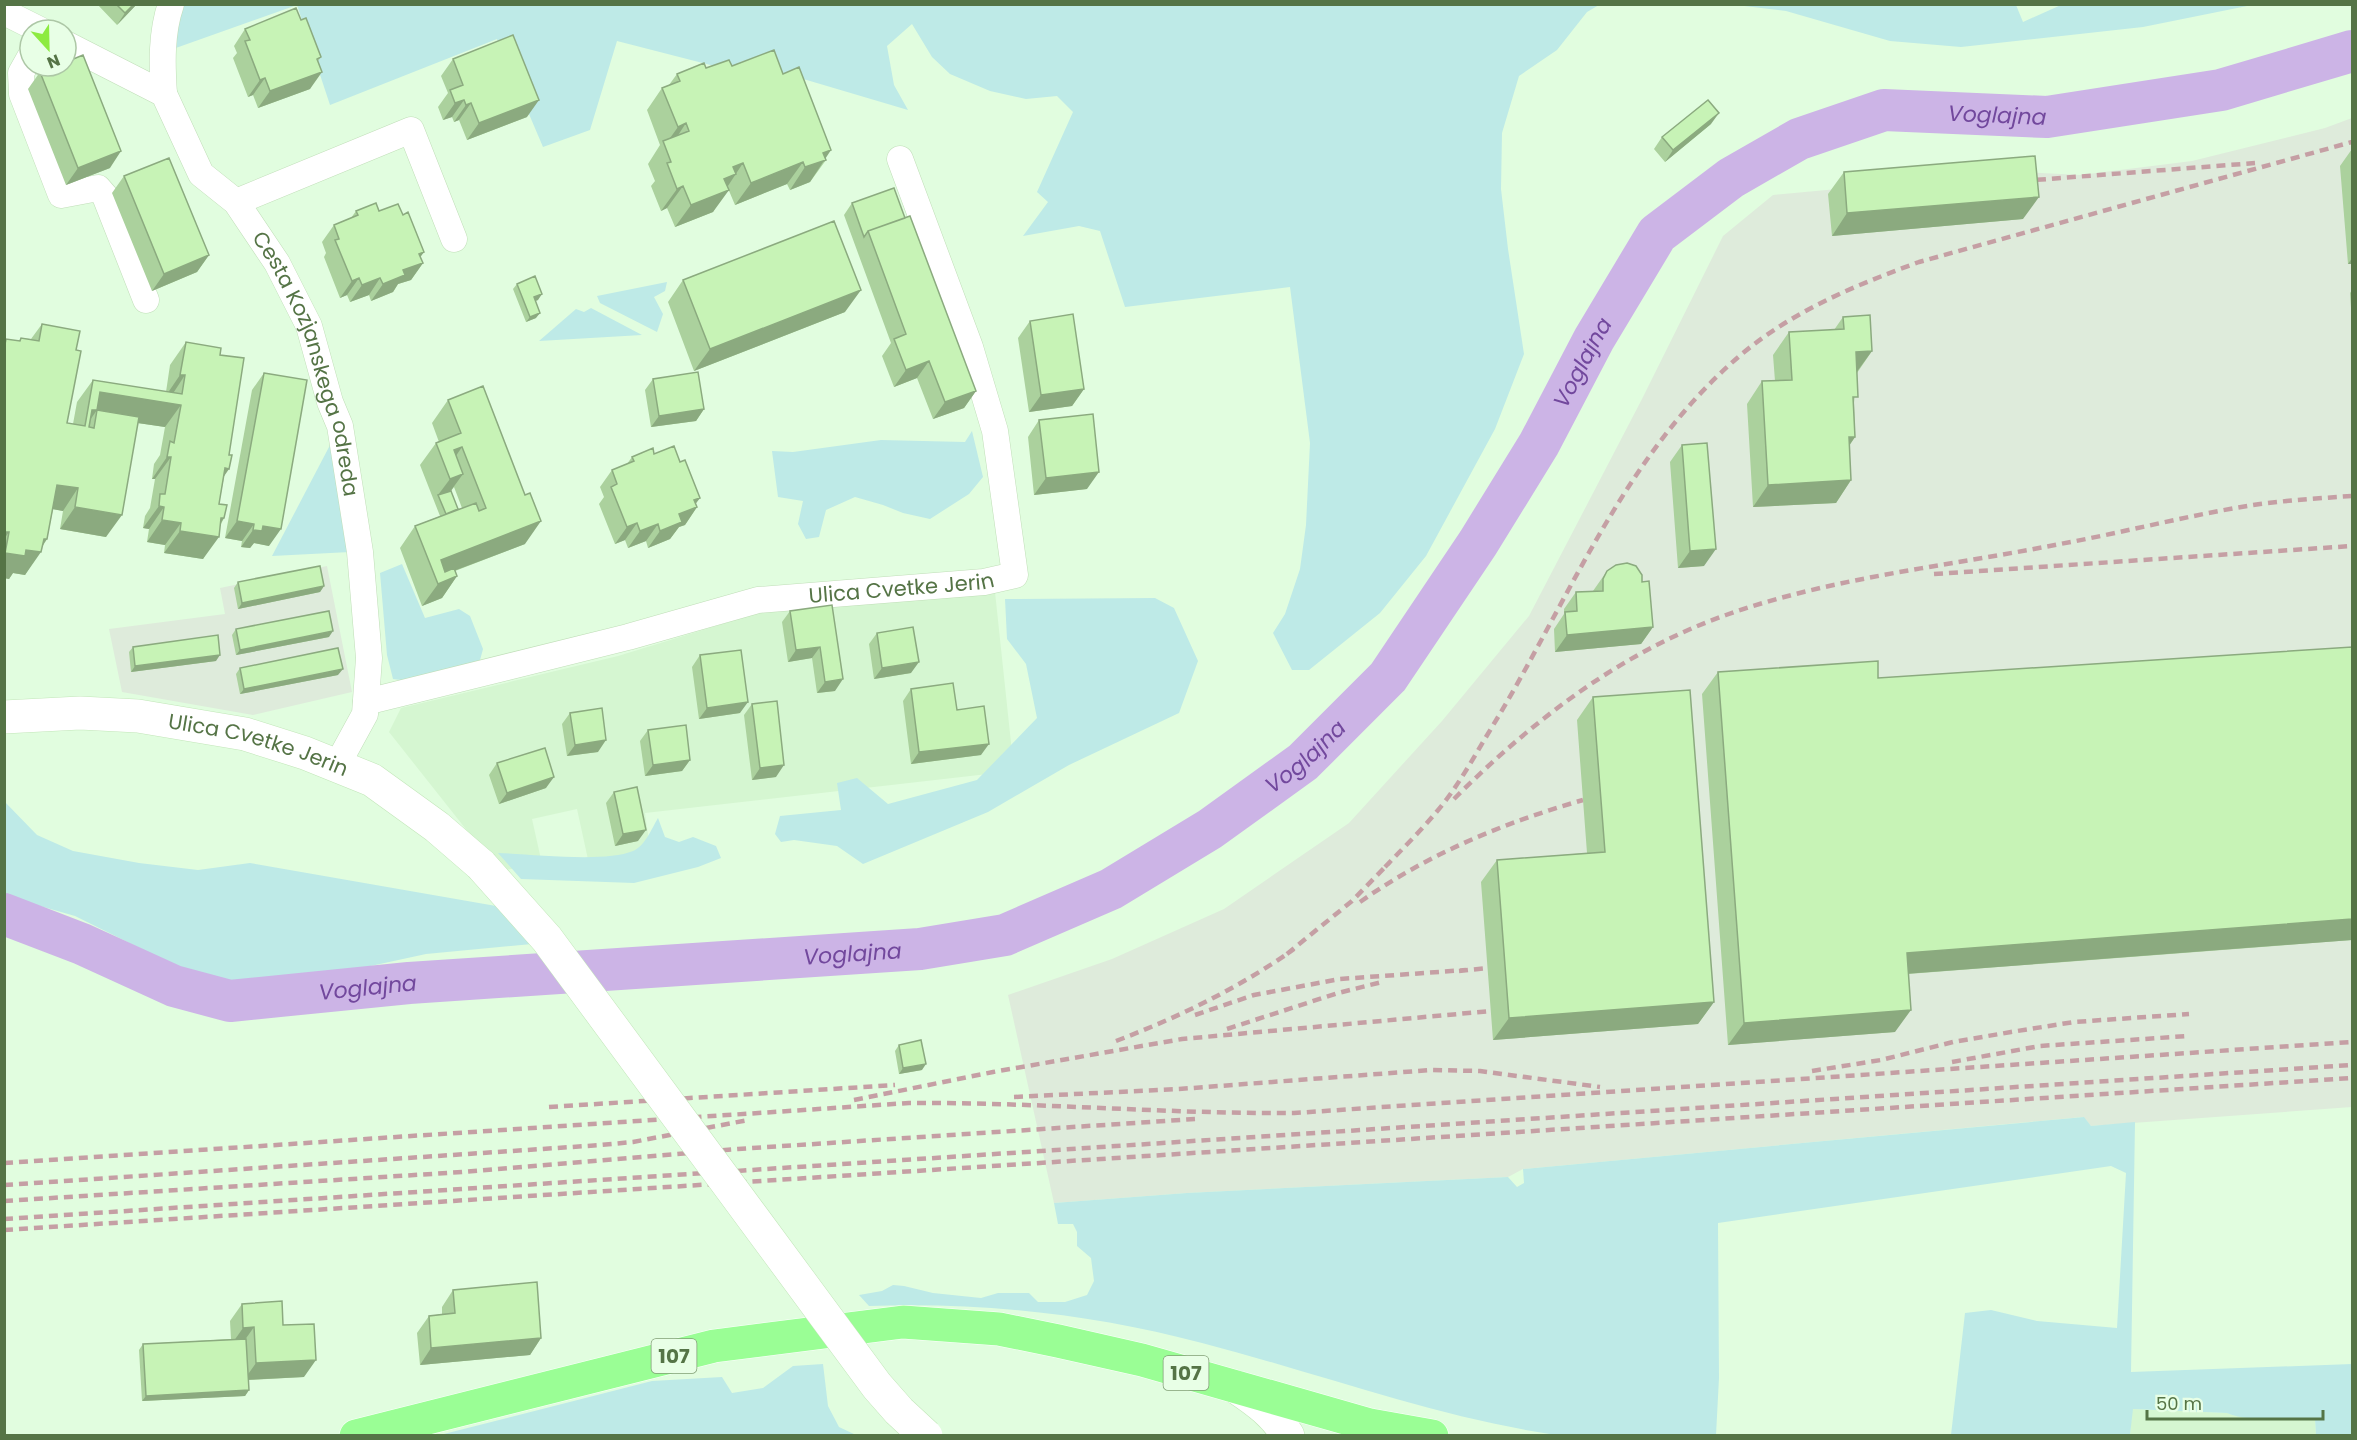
<svg xmlns="http://www.w3.org/2000/svg" width="2357" height="1440" font-family="Poppins,sans-serif">
<style>
.residential{fill:#d5f6d1}
.industrial{fill:#deebdb}
.green{fill:#beeae7}
.lines{fill:none;stroke-linecap:round;stroke-linejoin:round}
.river{stroke:#ccb4e6;stroke-width:42}
.street-casing{stroke:#c0deb8;stroke-width:27}
.secondary-casing{stroke:#c2e6b9;stroke-width:34}
.primary-casing{stroke:#fff;stroke-width:34}
.street{stroke:#fff;stroke-width:26}
.secondary{stroke:#fff;stroke-width:33}
.primary{stroke:#9afe95;stroke-width:33}
.rail{stroke:#c59fa4;stroke-width:4.5;stroke-dasharray:9 6;stroke-linecap:butt}
.secondary-bridge-casing{stroke:#c2e6b9;stroke-width:34;stroke-linecap:butt}
.secondary-bridge{stroke:#fff;stroke-width:33}
.wall{fill:#abd19d;fill-rule:evenodd}
.shaded-wall{fill:#8baa7f}
.building{fill:#c7f3b6;stroke:#8baa7f;stroke-width:1.5}
.labels{text-anchor:middle;stroke-width:4.5;stroke-linejoin:round;paint-order:stroke}
.shield{fill:#e8ffe6;stroke:#819e76;stroke-width:1.5}
.shield-label{font-size:20px;font-weight:bold;fill:#557446}
.street-label{font-size:21px;fill:#557446;stroke:#e8ffe6}
.water-label{font-size:22px;font-style:italic;fill:#72489d;stroke:#e8ffe6}
</style>
<rect width="100%" height="100%" fill="#e1fddf"/>
<!-- residential -->
<path class="residential" d="M995 592 1014 771 645 813 651 855 589 864 577 809 532 819 542 864 499 871 389 732 401 708 618 656 775 608Z
M2132 1409 2228 1413 2232 1415 2261 1418 2315 1419 2316 1435 2130 1436Z"/>
<!-- industrial -->
<path class="industrial" d="M2352 118V1107L2091 1126 2083 1117 1523 1169 1508 1177 1187 1193 1054 1203 1008 995 1112 959 1224 909 1349 823 1442 721 1529 616 1642 399 1723 236 1773 195 2020 172 2080 175 2192 161 2325 128Z
M327 566 352 692 253 715 122 692 109 629 225 614 220 588Z"/>
<!-- green -->
<path class="green" d="M183 4 1599 5 1587 12 1557 50 1519 76 1502 133 1501 189 1508 249 1524 354 1495 429 1426 556 1380 613 1309 670H1292L1273 633 1285 614 1300 569 1306 525 1310 443 1290 287 1125 307 1100 231 1079 226 1023 236 1048 202 1037 192 1073 112 1057 96 1026 99 990 91 950 74 932 57 912 24 887 46 894 85 908 110 743 61 726 69 617 41 590 130 543 147 497 39 330 105 297 5 173 49Z
M1736 5H2016L2023 22 2061 5H2252L2143 27 1961 47 1890 41 1786 11Z
M667 282 665 291 654 297 663 314 657 332 600 303 597 296Z
M591 308 642 335 539 341 576 309 584 312Z
M340 426 350 552 272 556Z
M972 431 983 477 969 494 930 519 903 513 883 505 855 497 826 510 819 537 806 539 798 524 803 501 778 497 772 451 793 452 881 440 965 442Z
M402 564 425 618 459 609 470 616 483 649 480 660 460 671 417 682 393 679 387 655 380 573Z
M1155 598 1174 608 1198 661 1179 713 1069 765 988 812 863 864 837 846 794 840 781 842 775 834 780 816 841 810 837 783 857 778 888 804 977 780 1037 718 1026 664 1007 639 1005 599Z
M4 801 37 835 73 851 139 863 198 870 250 863 496 906 532 944 426 954 366 967 329 979 272 985 220 982 186 971 75 916 5 896Z
M658 818 665 837 679 842 693 837 716 846 721 858 698 867 634 883 521 879 498 853C531 854 605 863 633 851 645 846 652 828 658 818Z
M2084 1117 2091 1126 2135 1122 2131 1372 2352 1364V1435H2316L2315 1419C2293 1419 2245 1422 2227 1413L2133 1409 2130 1435H1951L1965 1313 1991 1310 2037 1321 2117 1328 2126 1173 2111 1166 1718 1223 1719 1378 1716 1435 1563 1436C1440 1419 1322 1374 1202 1343 1093 1314 982 1302 869 1306L859 1295 882 1291 893 1285 904 1286 933 1293 981 1298 998 1293H1029L1038 1302H1065L1087 1295 1094 1281 1091 1258 1077 1246V1232L1073 1224H1058L1054 1203 1187 1193 1508 1177 1517 1187 1524 1183 1523 1169Z
M823 1364 828 1406 839 1427 856 1435H440L652 1381 722 1377 732 1393 763 1388 793 1366Z"/>
<g class="lines">
<!-- river -->
<path class="river" id="s1" d="M4 914 82 944 174 986 230 1001 409 983 920 949 1005 935 1111 889 1210 829 1303 762 1388 677 1478 543 1539 444 1594 339 1657 234 1731 178 1799 139 1884 110 2047 117 2221 90 2352 51"/>
<!-- street casing -->
<g class="street-casing">
<g id="street">
<path d="M4 12 40 30"/>
<path id="s2" d="M66 44 164 94 201 174 236 202 277 263 309 326 330 402 340 426 360 552 369 658 365 714 336 767"/>
<path d="M30 57 21 73 22 94 61 195 98 188 105 196 146 300"/>
<path d="M164 94C162 65 161 33 171 4"/>
<path d="M236 202 411 130 454 239"/>
<path id="s3" d="M366 702 628 637 758 600 984 582 1015 575 995 431 970 347 900 159"/>
</g>
</g>
<!-- secondary casing -->
<g class="secondary-casing">
<g id="secondary">
<path id="s4" d="M4 717 80 713 138 716 245 734 305 753 372 780 437 827 481 865"/>
<path d="M1236 1387C1257 1401 1275 1414 1288 1436"/>
</g>
</g>
<!-- primary casing -->
<g class="primary-casing">
<path id="primary" d="M356 1436 714 1346 903 1322 999 1329 1058 1341 1142 1360 1370 1425 1432 1436"/>
</g>
<!-- street -->
<use href="#street" class="street"/>
<!-- secondary -->
<use href="#secondary" class="secondary"/>
<!-- primary -->
<use href="#primary" class="primary"/>
<!-- rail -->
<path class="rail" d="M2022 181 2255 163
M1934 574 2352 546
M1454 799C1532 721 1621 652 1726 615 1833 577 1949 566 2060 544 2126 532 2193 514 2260 504 2291 500 2322 498 2352 496
M1385 867C1407 844 1430 822 1449 796 1465 774 1478 750 1492 727 1570 599 1625 452 1743 353 1795 310 1856 285 1919 262L2352 142
M1360 902C1428 854 1503 823 1583 800
M1287 954 1352 901 1390 862
M1459 971 1488 968
M1195 1015 1254 995 1340 979 1466 970
M1227 1029 1338 993 1382 982
M1116 1041C1179 1017 1239 988 1294 949
M1952 1062 2040 1046 2188 1036
M1812 1071 1881 1060 1953 1042 2011 1032 2074 1022 2189 1014
M1014 1097 1179 1089 1431 1070 1480 1071 1600 1087
M854 1100 993 1072 1182 1039 1491 1011
M549 1107 895 1085
M4 1163 909 1103C1037 1102 1165 1114 1294 1113L2352 1042
M4 1185 601 1145 633 1142 748 1120
M4 1201 462 1172 738 1149 1195 1119
M4 1219 2352 1065
M4 1230 2352 1078"/>
<!-- secondary-bridge casing -->
<g class="secondary-bridge-casing">
<path id="secondary-bridge" d="M481 865 547 939 877 1386 899 1411 926 1436"/>
</g>
<!-- secondary-bridge -->
<use href="#secondary-bridge" class="secondary-bridge"/>
</g>
<!-- wall -->
<path class="wall" d="M97 4H137L117 25Z
M301 20 321 57 318 61 310 89 258 108 253 95 248 97 233 58 237 53 234 46 245 29Z
M453 59 527 117 467 140 459 120 454 122 452 117 443 120 438 107 448 93 441 76Z
M732 66 783 74 826 160 810 182 790 190 787 184 735 205 727 186 713 212 675 227 667 208 661 211 651 186 655 181 648 164 660 145 647 110 662 88 669 85 677 74 706 68Z
M40 72 110 168 66 185 28 89Z
M1711 124 1665 162 1654 149 1662 137Z
M2352 149V264H2348L2340 166Z
M1844 172 2023 219 1832 236 1828 194Z
M124 176 209 255 197 272 152 291 112 193Z
M852 203 905 218 976 391 964 408 933 419 917 378 894 387 882 356 891 343 844 215Z
M356 211H379L420 257 423 263 411 280 398 284 393 292 371 301 369 295 350 302 347 295 340 298 324 257 326 253 322 242 334 225 351 218Z
M683 280 845 312 694 371 668 302Z
M517 284 538 300 535 301 536 318 526 322 513 289Z
M2352 290V323L2350 293Z
M1843 317 1872 351 1857 373 1854 403 1855 437 1849 446 1851 480 1836 503 1753 507 1747 404 1762 381H1775L1773 355 1789 332 1834 330Z
M1030 321 1084 389 1072 406 1029 412 1018 338Z
M42 324 76 350 67 423 73 424 77 402 93 380 166 392 170 365 186 342 220 355 224 477 219 504 224 518 221 524 203 559 164 553 165 545 147 542 149 529 143 528 145 516 150 508 155 479H152L154 464 160 455 165 427 138 423 106 537 60 529 63 511 53 509 47 539 25 575 13 573 9 579 4 578V341L6 339 19 341 21 338 31 339Z
M264 373 269 546 254 543 250 548 241 547 242 541 225 538 252 390Z
M653 379 704 409 696 421 651 427 645 390Z
M448 400 525 544 455 571 457 576 442 598 422 606 400 548 415 526 440 516 420 465 436 443 439 442 432 423ZM454 487 462 508 458 509 451 491Z
M1039 420 1087 489 1034 495 1028 437Z
M1682 445 1704 566 1678 568 1670 462Z
M654 454 696 504 697 507 685 525 679 527 670 539 648 548 646 541 628 548 625 540 615 544 599 504 604 497 600 487 612 470 627 464 632 457Z
M1607 571 1642 582 1653 627 1641 644 1555 652 1554 629 1564 614V609L1576 592 1593 591Z
M238 582 324 586 320 592 238 609 234 588Z
M832 605 835 691 817 693 812 658 788 662 782 622 790 611Z
M236 629 329 637 236 655 232 635Z
M877 633 911 673 874 679 869 644Z
M133 647 216 661 131 672 129 652Z
M2352 647V940L1908 974 1895 1032 1728 1045 1702 694 1718 672 1878 678Z
M700 655 740 713 699 719 692 667Z
M240 668 338 675 240 694 236 674Z
M911 689 957 710 981 755 911 764 903 701Z
M1593 697 1714 1002 1698 1024 1493 1040 1481 882 1497 860 1587 853 1577 720Z
M752 704 776 777 752 780 744 715Z
M570 713 598 752 567 756 562 724Z
M648 730 690 760 682 771 645 776 640 741Z
M497 763 546 788 499 804 489 775Z
M614 792 638 841 615 846 606 803Z
M899 1045 922 1070 899 1074 895 1051Z
M453 1290 541 1338 530 1355 420 1365 417 1333 429 1316 442 1314V1307Z
M242 1304 283 1325 304 1377 248 1380 249 1390 245 1396 142 1401 139 1350 143 1344 231 1339 230 1321Z"/>
<!-- shaded-wall -->
<path class="shaded-wall" d="M134 4H137L117 25 125 13Z
M322 72 310 89 258 108 270 91Z
M265 78 253 95 248 97 260 80Z
M464 100 452 117 443 120 455 103Z
M539 100 527 117 467 140 479 123Z
M471 103 459 120 454 122 466 105Z
M1719 113 1711 124 1665 162 1673 150Z
M686 123 671 146 665 145 678 127Z
M831 150 810 182 790 190 805 167 823 153Z
M121 151 110 168 66 185 78 168Z
M803 162 787 184 735 205 751 183Z
M743 163 724 192 729 190 713 212 675 227 691 205 733 167Z
M683 186 667 208 661 211 677 189Z
M2039 197 2023 219 1832 236 1847 213Z
M424 252 414 266 423 263 411 280 398 284 393 292 371 301 383 284 403 270 419 254Z
M209 255 197 272 152 291 164 274Z
M2352 258V264H2348Z
M359 278 347 295 340 298 352 281Z
M380 278 369 295 350 302 362 285Z
M861 290 845 312 694 371 710 349Z
M542 294 538 300 530 303 534 297Z
M540 313 536 318 526 322 530 317Z
M1872 351 1856 373V352Z
M929 361 917 378 894 387 906 370Z
M180 375H185L170 398 165 397Z
M1084 389 1072 406 1029 412 1041 395Z
M976 391 964 408 933 419 945 402Z
M100 392 181 405 165 427 96 417 97 410 81 433 85 426Z
M704 409 696 421 651 427 659 416Z
M1849 437H1855L1840 459Z
M462 447 447 469 454 450Z
M167 457H171L155 479H152Z
M225 468 229 469 214 491Z
M1099 472 1087 489 1034 495 1046 478Z
M463 474 447 496 438 495 450 479Z
M1851 480 1836 503 1753 507 1768 485Z
M57 485 78 488 63 511 41 507Z
M700 498 691 510 697 507 685 525 679 527 670 539 648 548 660 531 694 500Z
M159 506 164 507 149 529 143 528Z
M75 507 122 515 106 537 60 529Z
M221 518H224L212 536 219 537 203 559 164 553 180 531Z
M162 520 181 523 165 545 147 542Z
M237 521 254 524 242 541 225 538Z
M541 521 525 544 435 578 441 560Z
M637 523 625 540 615 544 627 527Z
M658 524 646 541 628 548 640 531Z
M263 526 281 529 269 546 254 543 250 548 241 547 253 530Z
M4 532H9L4 539Z
M44 539H47L38 552H41L25 575 13 573 9 579 4 578V554L5 553 26 550Z
M1716 549 1704 566 1678 568 1690 551Z
M457 576 442 598 422 606 438 584Z
M324 586 320 592 238 609 242 603Z
M1653 627 1641 644 1555 652 1567 635Z
M333 631 329 637 236 655 240 650Z
M820 647 812 658 788 662 796 650Z
M220 655 216 661 131 672 135 666Z
M919 662 911 673 874 679 882 668Z
M343 669 338 675 240 694 244 689Z
M843 679 835 691 817 693 825 682Z
M748 702 740 713 699 719 707 708Z
M606 740 598 752 567 756 575 745Z
M989 744 981 755 911 764 919 752Z
M690 760 682 771 645 776 653 765Z
M784 765 776 777 752 780 760 768Z
M554 777 546 788 499 804 507 793Z
M646 830 638 841 615 846 623 834Z
M2352 919V940L1891 975 1907 953Z
M1714 1002 1698 1024 1493 1040 1509 1018Z
M1911 1010 1895 1032 1728 1045 1744 1023Z
M926 1064 922 1070 899 1074 903 1068Z
M254 1327 242 1344 231 1345 243 1328Z
M541 1338 530 1355 420 1365 431 1348Z
M316 1360 304 1377 244 1380 256 1363Z
M249 1390 245 1396 142 1401 146 1396Z"/>
<!-- building -->
<path class="building" d="M116 4H134L125 13Z
M296 8 301 20 306 18 321 57 317 59 322 72 270 91 265 78 260 80 245 41 250 40 245 29Z
M513 35 539 100 479 123 471 103 466 105 464 100 455 103 450 90 463 85 453 59Z
M774 50 783 74 799 67 831 150 823 153 826 160 805 167 803 162 751 183 743 163 733 167 736 174 724 179 729 190 691 205 683 186 677 189 667 163 671 162 663 141 689 131 686 123 678 127 662 88 680 81 677 74 704 63 706 68 729 60 732 66Z
M83 55 121 151 78 168 40 72 55 66H66V62Z
M1708 100 1719 113 1673 150 1662 137Z
M2035 156 2039 197 1847 213 1844 172Z
M169 158 209 255 164 274 124 176Z
M894 188 905 218 868 231 864 237 852 203Z
M376 203 379 211 398 204 403 215 408 212 424 252 419 254 423 263 403 270 405 275 383 284 380 278 362 285 359 278 352 281 335 240 339 239 334 225 358 215 356 211Z
M910 216 976 391 945 402 929 361 906 370 894 339 906 334 868 231Z
M834 221 861 290 710 349 683 280Z
M535 276 542 294 534 297 540 313 530 317 517 284Z
M1073 314 1084 389 1041 395 1030 321Z
M1870 315 1872 351 1856 352 1858 397H1853L1855 437H1849L1851 480 1768 485 1762 381 1792 380 1789 332 1844 329 1843 317Z
M42 324 80 331 76 350 81 351 67 423 85 426 93 380 182 394 185 375H180L186 342 221 348 220 355 244 358 229 455H232L229 469 225 468 219 504 227 505 224 518H221L219 537 180 531 181 523 162 520 164 507 159 506 160 494H165L171 457H167L170 441 174 443 181 405 100 392 97 410H92L89 427 94 428 97 410 139 417 122 515 75 507 78 488 57 485 47 539H44L41 552 26 550 25 556 5 553 9 532H4V349L6 339 20 341 21 338 39 341Z
M698 372 704 409 659 416 653 379Z
M264 373 307 380 281 529 263 526 262 531 253 530 254 524 237 521Z
M483 386 525 495 530 493 541 521 441 560 445 572 454 568 457 576 438 584 415 526 476 503 479 511 486 508 462 447 454 450 463 474 450 479 436 443 461 433 448 400Z
M1093 414 1099 472 1046 478 1039 420Z
M1707 443 1716 549 1690 551 1682 445Z
M674 446 680 462 685 460 700 498 694 500 697 507 679 514 682 522 660 531 658 524 640 531 637 523 627 527 611 487 617 484 612 470 634 461 632 457 653 448 654 454Z
M451 491 458 509 446 514 438 495Z
M1627 563 1636 566 1642 575V582L1649 581 1653 627 1567 635 1565 612 1577 611 1576 592 1603 591V579L1607 571 1616 565Z
M320 566 324 586 242 603 238 582Z
M832 605 843 679 825 682 820 647 796 650 790 611Z
M329 611 333 631 240 650 236 629Z
M913 627 919 662 882 668 877 633Z
M218 635 220 655 135 666 133 647Z
M2352 647V919L1907 953 1911 1010 1744 1023 1718 672 1878 661V678Z
M338 648 343 669 244 689 240 668Z
M741 650 748 702 707 708 700 655Z
M953 683 957 710 984 706 989 744 919 752 911 689Z
M1690 690 1714 1002 1509 1018 1497 860 1605 852 1593 697Z
M777 701 784 765 760 768 752 704Z
M602 708 606 740 575 745 570 713Z
M686 725 690 760 653 765 648 730Z
M545 748 554 777 507 793 497 763Z
M637 787 646 830 623 834 614 792Z
M921 1040 926 1064 903 1068 899 1045Z
M537 1282 541 1338 431 1348 429 1316 455 1313 453 1290Z
M282 1301 283 1325 314 1324 316 1360 256 1363 254 1327 243 1328 242 1304Z
M246 1339 249 1390 146 1396 143 1344Z"/>
<g class="labels">
<!-- shield labels -->
<g class="shield">
<rect x="651.5" y="1339" width="45" height="34" rx="4.5"/>
<rect x="1163.5" y="1356" width="45" height="34" rx="4.5"/>
</g>
<g class="shield-label">
<text x="674" y="1363">107</text>
<text x="1186" y="1380">107</text>
</g>
<!-- street labels -->
<g class="street-label">
<text dy="7" stroke="none"><textPath href="#s2" startOffset="422">Cesta Kozjanskega odreda</textPath></text>
<text dy="7" stroke="none"><textPath href="#s3" startOffset="549">Ulica Cvetke Jerin</textPath></text>
<text dy="7" stroke="none"><textPath href="#s4" startOffset="258">Ulica Cvetke Jerin</textPath></text>
</g>
<!-- water labels -->
<g class="water-label">
<text dy="8" stroke="none"><textPath href="#s1" startOffset="2380">Voglajna</textPath></text>
<text dy="8" stroke="none"><textPath href="#s1" startOffset="1857">Voglajna</textPath></text>
<text dy="8" stroke="none"><textPath href="#s1" startOffset="1372">Voglajna</textPath></text>
<text dy="8" stroke="none"><textPath href="#s1" startOffset="867">Voglajna</textPath></text>
<text dy="8" stroke="none"><textPath href="#s1" startOffset="381">Voglajna</textPath></text>
</g>
</g>
<!-- border -->
<rect width="2357" height="1440" fill="none" stroke="#557446" stroke-width="12"/>
<!-- north arrow -->
<g transform="translate(48 48) rotate(158)"><circle r="28" fill="#e8ffe6" stroke="#adc7a6" stroke-width="1.5"/>
<path d="M0-4.5L10 22L0 15L-10 22Z" fill="#8deb40"/>
<text y="-9" font-size="16" font-weight="bold" text-anchor="middle" fill="#557446">N</text>
</g>
<!-- scale -->
<path d="M2147 1410v9h176v-9" fill="none" stroke="#557446" stroke-width="3"/>
<text x="2156" y="1410" font-size="18" fill="#557446" stroke="#e8ffe6" stroke-width="4.5" paint-order="stroke">50 m</text>
</svg>
